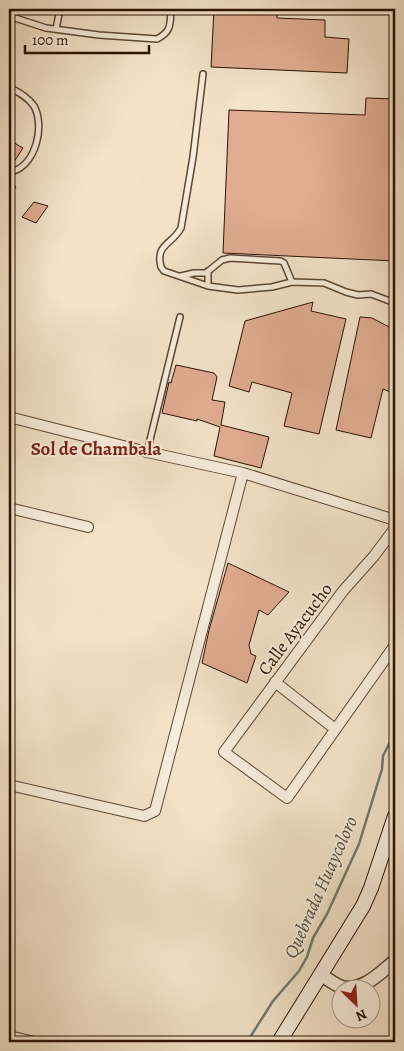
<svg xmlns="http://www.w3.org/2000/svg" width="404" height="1051" font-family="Alegreya,serif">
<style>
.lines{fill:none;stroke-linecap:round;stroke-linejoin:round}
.stream{stroke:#6f7972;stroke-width:2.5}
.building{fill:#e0ac92;stroke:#2b1202}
.service-casing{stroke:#5d4634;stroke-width:8}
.minor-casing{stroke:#5d4634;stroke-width:12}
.tertiary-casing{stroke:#5d4634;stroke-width:15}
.secondary-casing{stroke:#2b1202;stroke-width:16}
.service{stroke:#f7eddc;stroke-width:5}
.minor{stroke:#f7eddc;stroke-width:10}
.tertiary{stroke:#f7eddc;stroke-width:12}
.secondary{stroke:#f7eddc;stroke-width:14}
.labels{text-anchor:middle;stroke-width:4;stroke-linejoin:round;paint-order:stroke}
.street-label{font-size:18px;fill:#2b1202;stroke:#f7eddc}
.neighbourhood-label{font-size:19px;font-weight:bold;fill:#7a1f14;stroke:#f7eddc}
.water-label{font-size:19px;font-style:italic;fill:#534e43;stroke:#f7eddc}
</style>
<rect width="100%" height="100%" fill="#f3e3c9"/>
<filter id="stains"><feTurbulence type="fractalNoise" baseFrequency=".004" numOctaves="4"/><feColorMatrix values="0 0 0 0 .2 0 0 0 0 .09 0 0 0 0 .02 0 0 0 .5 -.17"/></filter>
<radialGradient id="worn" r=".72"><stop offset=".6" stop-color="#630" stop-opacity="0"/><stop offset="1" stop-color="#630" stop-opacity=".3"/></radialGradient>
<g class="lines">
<!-- stream -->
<path class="stream" d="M247 1042 273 1001 299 971 307 957 313 938 327 914 359 844 382 769 383 756 395 732"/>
</g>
<!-- building -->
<path class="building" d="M214 9H277V18L325 20V37L349 39 347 73 211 67Z
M366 98 395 99V261L223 253 229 110 365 115Z
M11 141 23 148 12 165H9V144Z
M9 182 16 187 9 198Z
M34 202 48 206 36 223 22 217Z
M313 302 311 311 346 319 319 434 284 426 292 393 252 382 249 392 229 386 245 321Z
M360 317 372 318 395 330V394L383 389 371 438 336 430Z
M176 365 214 373 217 377 212 400 225 402 221 425 269 437 261 468 214 456 220 427 197 419V421L162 413 169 382 171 383Z
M228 563 289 592 268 615 259 610 249 645 251 654 256 656 247 683 202 663 209 630Z"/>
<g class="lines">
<!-- service casing -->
<g class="service-casing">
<path id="service" d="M9 16 46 28 99 35 157 39C172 31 170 24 171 9
M56 29 60 9
M203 74 193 157 181 228C172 245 155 244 161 267L164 271 208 286 238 290 272 287 292 282 324 283 346 292 358 295 371 294 395 303
M9 87C18 92 28 97 34 106 45 126 36 163 14 171L9 169
M181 276 194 273H206L222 260 230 258 281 261 284 263 292 282
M208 286V271
M147 452 180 317"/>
</g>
<!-- minor casing -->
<g class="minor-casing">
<path id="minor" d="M9 417 147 452 243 473 395 520
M9 508 88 527
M395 528 374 556 343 591 224 752 287 798 395 645
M275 682 335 729
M9 785 144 816 155 811 243 473
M9 1036 35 1042"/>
</g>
<!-- tertiary casing -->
<g class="tertiary-casing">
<path id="tertiary" d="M321 975C327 978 335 985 342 987 363 992 381 972 395 961"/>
</g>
<!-- secondary casing -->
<g class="secondary-casing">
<path id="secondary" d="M279 1042 363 906 371 888 395 816"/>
</g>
<!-- service -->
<use href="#service" class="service"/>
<!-- minor -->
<use href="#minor" class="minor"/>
<!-- tertiary -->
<use href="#tertiary" class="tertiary"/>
<!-- secondary -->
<use href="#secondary" class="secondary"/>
</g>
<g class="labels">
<!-- street labels -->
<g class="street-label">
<text transform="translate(295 629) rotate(-53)" y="6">Calle Ayacucho</text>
</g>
<!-- neighbourhood labels -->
<g class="neighbourhood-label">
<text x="96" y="455">Sol de Chambala</text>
</g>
<!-- water labels -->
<g class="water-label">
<text transform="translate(320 887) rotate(-66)" y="7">Quebrada Huaycoloro</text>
</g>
</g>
<!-- margin -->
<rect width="404" height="1051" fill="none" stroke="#f3e3c9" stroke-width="30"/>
<rect x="10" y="10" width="384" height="1031" fill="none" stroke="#2b1202" stroke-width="2.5"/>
<rect x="15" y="15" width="374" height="1021" fill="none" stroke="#2b1202"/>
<!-- north arrow -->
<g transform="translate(356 1004) rotate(155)"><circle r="24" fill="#f7eddc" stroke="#a59585"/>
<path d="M0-4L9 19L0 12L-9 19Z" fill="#8f2418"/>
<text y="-8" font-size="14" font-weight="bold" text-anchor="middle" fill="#2b1202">N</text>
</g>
<!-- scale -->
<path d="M25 45v8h124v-8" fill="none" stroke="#2b1202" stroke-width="2.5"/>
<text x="32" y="45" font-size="15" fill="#2b1202" stroke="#f7eddc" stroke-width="4" paint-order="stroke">100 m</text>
<rect width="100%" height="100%" filter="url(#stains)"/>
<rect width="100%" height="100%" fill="url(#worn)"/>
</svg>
